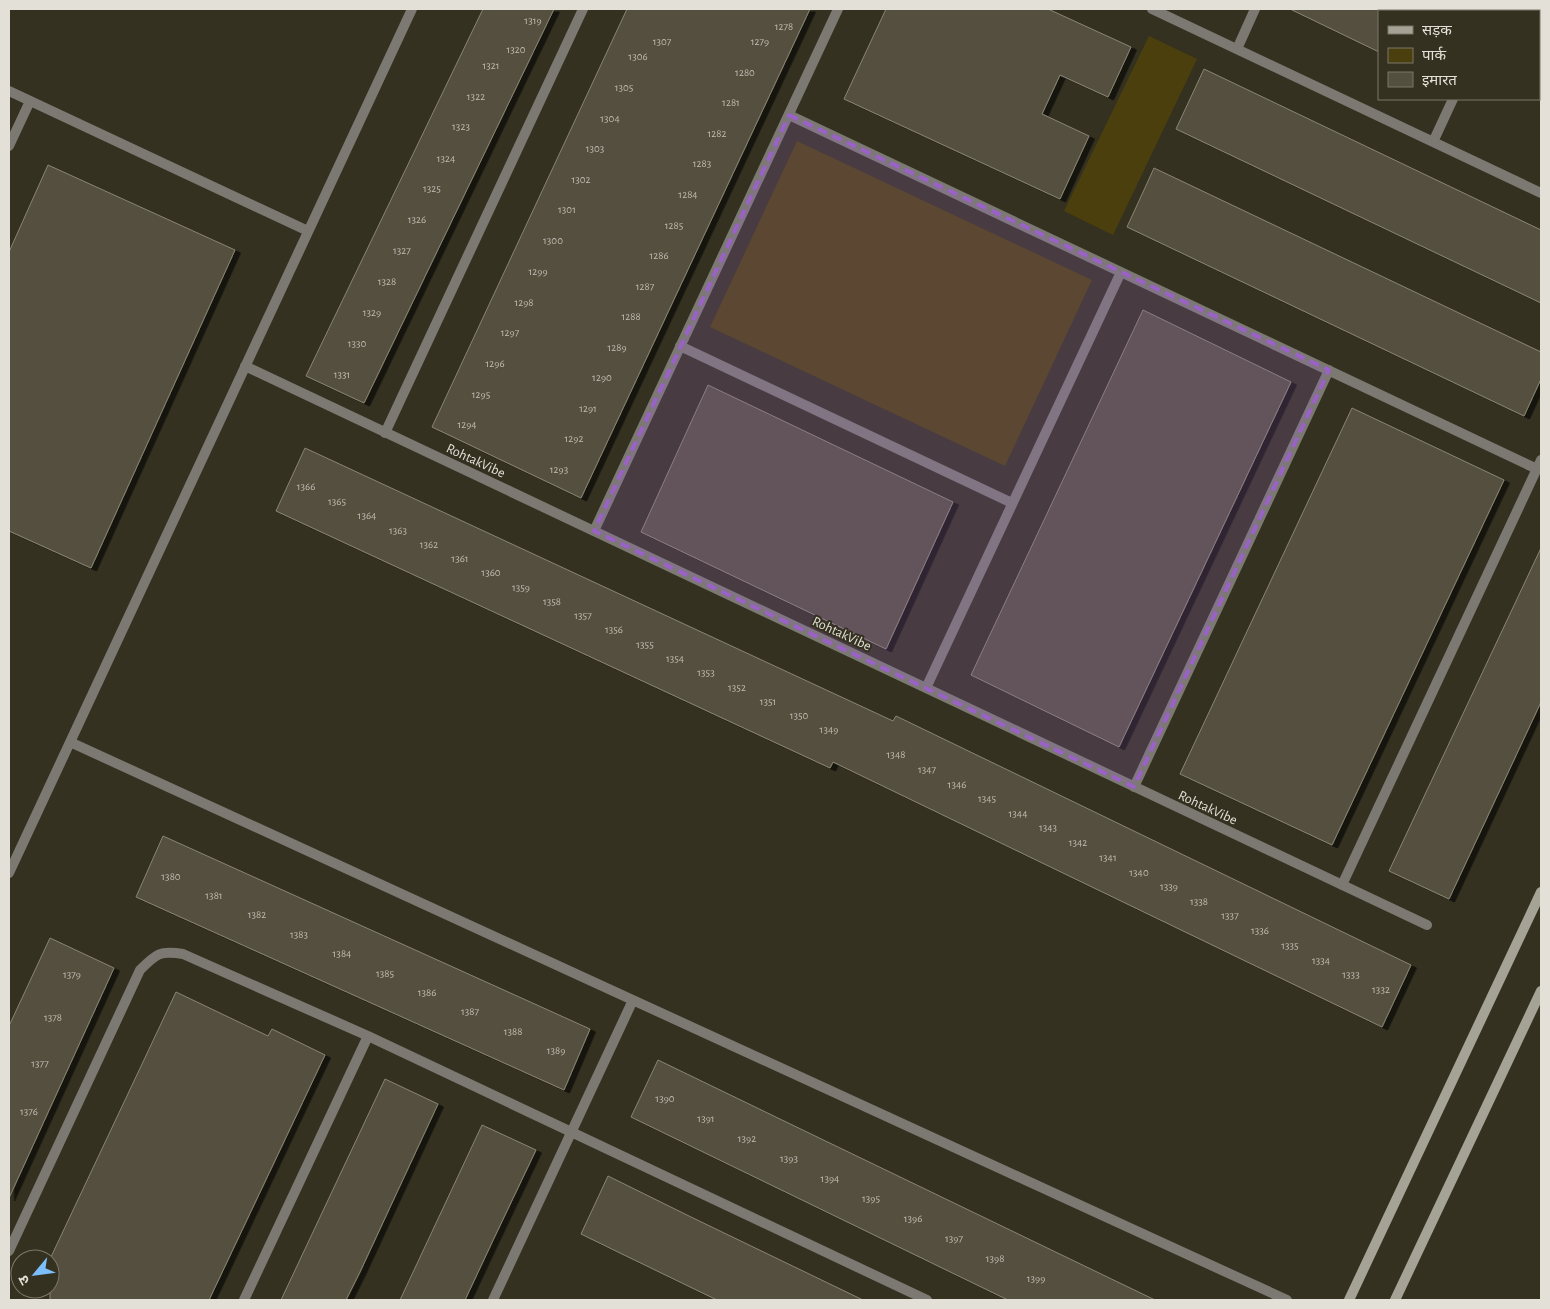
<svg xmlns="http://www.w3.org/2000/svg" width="1550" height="1309" font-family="'Alegreya Sans','Noto Sans Devanagari',sans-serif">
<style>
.green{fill:#4b400d}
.building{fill:#54503f;stroke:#898573;filter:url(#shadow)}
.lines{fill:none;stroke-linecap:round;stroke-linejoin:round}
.minor{stroke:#7b7972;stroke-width:10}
.secondary{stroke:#a5a396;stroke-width:10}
.marked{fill:#9a62c6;fill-opacity:0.2;stroke:#9a62c6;stroke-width:4;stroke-dasharray:10 6;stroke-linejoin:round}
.labels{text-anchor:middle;stroke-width:4;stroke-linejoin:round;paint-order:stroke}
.number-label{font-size:11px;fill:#bfbdb1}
.street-label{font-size:14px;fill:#e3e1d7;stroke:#343121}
</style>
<defs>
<filter id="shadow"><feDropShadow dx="5.5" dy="3" stdDeviation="0" flood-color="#0009"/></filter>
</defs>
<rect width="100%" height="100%" fill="#343121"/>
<!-- green -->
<path class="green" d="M1149 36 1197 59 1113 235 1064 211Z
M797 141 1092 280 1005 466 710 327Z"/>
<!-- building -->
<path class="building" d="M483 9H554L364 403 306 376Z
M627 9H810L581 498 432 427Z
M886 9H1048L1131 47 1108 97 1060 75 1042 114 1089 136 1060 199 844 99Z
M1290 9H1379V52Z
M1204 69 1541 230V303L1176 129Z
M48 165 235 250 91 568 9 531V252Z
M1154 168 1541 352V379L1524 416 1127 227Z
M1143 310 1291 382 1119 747 971 675Z
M708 385 953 502 886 649 641 532Z
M1352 408 1504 480 1332 845 1180 774Z
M305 448 893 721 896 716 1411 965 1382 1027 833 762 830 768 276 511Z
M1541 548V702L1449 899 1389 871Z
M163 836 590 1029 564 1090 136 897Z
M50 938 114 968 9 1198V1026Z
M176 992 268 1036 272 1029 325 1055 209 1300H50V1259Z
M658 1060 782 1120 1155 1300H1008L631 1117Z
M385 1079 438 1104 360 1272 346 1300H281Z
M482 1125 536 1150 496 1234 465 1300H400Z
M608 1176 691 1217 863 1300H717L622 1254 581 1234Z"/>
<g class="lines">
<!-- minor -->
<path class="minor" d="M1152 9 1541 193
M1494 11 1495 9
M1237 49 1255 9
M9 91 308 231
M789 115 1537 469
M1433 142 1453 99
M9 146 30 101
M680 346 1012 503
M245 366 1427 925
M385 433 583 9
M594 531 838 9
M926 688 1121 272
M70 742 1287 1300
M1134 787 1329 370
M9 873 412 9
M1342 885 1541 460
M9 1251 140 970C156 954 160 950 183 954L368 1036 927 1300
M244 1300 368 1036
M493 1300 633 1000"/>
<!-- secondary -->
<path class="secondary" d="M1349 1300 1541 892
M1395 1300 1541 991"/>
</g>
<!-- marked area -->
<path class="marked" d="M789 115 1329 370 1134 787 594 531Z"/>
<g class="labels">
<!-- number labels -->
<g class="number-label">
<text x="533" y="24">1319</text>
<text x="784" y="30">1278</text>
<text x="662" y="45">1307</text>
<text x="760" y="45">1279</text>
<text x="516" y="53">1320</text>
<text x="638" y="60">1306</text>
<text x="491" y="69">1321</text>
<text x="745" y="76">1280</text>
<text x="624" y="91">1305</text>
<text x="476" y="100">1322</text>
<text x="731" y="106">1281</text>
<text x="610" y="122">1304</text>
<text x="461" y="130">1323</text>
<text x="717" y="137">1282</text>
<text x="595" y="152">1303</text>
<text x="446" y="162">1324</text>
<text x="702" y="167">1283</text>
<text x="581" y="183">1302</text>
<text x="432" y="192">1325</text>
<text x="688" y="198">1284</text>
<text x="567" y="213">1301</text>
<text x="417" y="223">1326</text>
<text x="674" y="229">1285</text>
<text x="553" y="244">1300</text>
<text x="402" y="254">1327</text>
<text x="659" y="259">1286</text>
<text x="538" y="275">1299</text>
<text x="387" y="285">1328</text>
<text x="645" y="290">1287</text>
<text x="524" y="306">1298</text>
<text x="372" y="316">1329</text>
<text x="631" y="320">1288</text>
<text x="510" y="336">1297</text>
<text x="357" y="347">1330</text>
<text x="617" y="351">1289</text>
<text x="495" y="367">1296</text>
<text x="342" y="378">1331</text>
<text x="602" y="381">1290</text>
<text x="481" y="398">1295</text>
<text x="588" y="412">1291</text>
<text x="467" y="428">1294</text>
<text x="574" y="442">1292</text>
<text x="559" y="473">1293</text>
<text x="306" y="490">1366</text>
<text x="337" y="505">1365</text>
<text x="367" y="519">1364</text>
<text x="398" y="534">1363</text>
<text x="429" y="548">1362</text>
<text x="460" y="562">1361</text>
<text x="491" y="576">1360</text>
<text x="521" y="591">1359</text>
<text x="552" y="605">1358</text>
<text x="583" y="619">1357</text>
<text x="614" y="633">1356</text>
<text x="645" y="648">1355</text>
<text x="675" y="662">1354</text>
<text x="706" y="676">1353</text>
<text x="737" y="691">1352</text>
<text x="768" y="705">1351</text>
<text x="799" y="719">1350</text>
<text x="829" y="733">1349</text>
<text x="896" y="758">1348</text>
<text x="927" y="773">1347</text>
<text x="957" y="788">1346</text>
<text x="987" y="802">1345</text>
<text x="1018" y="817">1344</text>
<text x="1048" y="831">1343</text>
<text x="1078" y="846">1342</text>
<text x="1108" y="861">1341</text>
<text x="1139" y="876">1340</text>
<text x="171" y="880">1380</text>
<text x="1169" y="890">1339</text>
<text x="214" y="899">1381</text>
<text x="1199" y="905">1338</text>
<text x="257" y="918">1382</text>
<text x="1230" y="919">1337</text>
<text x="1260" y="934">1336</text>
<text x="299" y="938">1383</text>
<text x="1290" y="949">1335</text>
<text x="342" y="957">1384</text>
<text x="1321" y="964">1334</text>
<text x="385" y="977">1385</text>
<text x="72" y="978">1379</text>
<text x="1351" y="978">1333</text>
<text x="1381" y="993">1332</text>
<text x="427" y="996">1386</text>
<text x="470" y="1015">1387</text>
<text x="53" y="1021">1378</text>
<text x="513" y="1035">1388</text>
<text x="556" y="1054">1389</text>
<text x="40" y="1067">1377</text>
<text x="665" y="1102">1390</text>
<text x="29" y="1115">1376</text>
<text x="706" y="1122">1391</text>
<text x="747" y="1142">1392</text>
<text x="789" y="1162">1393</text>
<text x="830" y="1182">1394</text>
<text x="871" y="1202">1395</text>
<text x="913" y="1222">1396</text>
<text x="954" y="1242">1397</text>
<text x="995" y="1262">1398</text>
<text x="1036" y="1282">1399</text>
</g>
<!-- street labels -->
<g class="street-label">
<text transform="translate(476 460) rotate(25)" y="5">RohtakVibe</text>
<text transform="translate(842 633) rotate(25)" y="5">RohtakVibe</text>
<text transform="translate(1208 807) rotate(25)" y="5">RohtakVibe</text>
</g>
</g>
<!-- border -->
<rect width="1550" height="1309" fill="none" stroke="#e3e1d7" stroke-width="20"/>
<!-- legend -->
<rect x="1378" y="10" width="162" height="90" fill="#343121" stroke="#7a776a"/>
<rect x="1388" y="26" width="25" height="8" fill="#a5a396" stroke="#7a776a"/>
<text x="1422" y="35" font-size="15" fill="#e3e1d7">सड़क</text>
<rect x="1388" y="48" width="25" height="15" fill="#4b400d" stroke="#7a776a"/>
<text x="1422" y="60" font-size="15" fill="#e3e1d7">पार्क</text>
<rect x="1388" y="72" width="25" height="15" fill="#54503f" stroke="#7a776a"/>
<text x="1422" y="85" font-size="15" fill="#e3e1d7">इमारत</text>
<!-- north arrow -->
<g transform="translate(35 1274) rotate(241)"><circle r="24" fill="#343121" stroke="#7a776a"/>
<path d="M0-4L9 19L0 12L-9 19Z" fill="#7cbef9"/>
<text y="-8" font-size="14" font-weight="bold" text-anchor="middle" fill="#e3e1d7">उ</text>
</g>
</svg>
